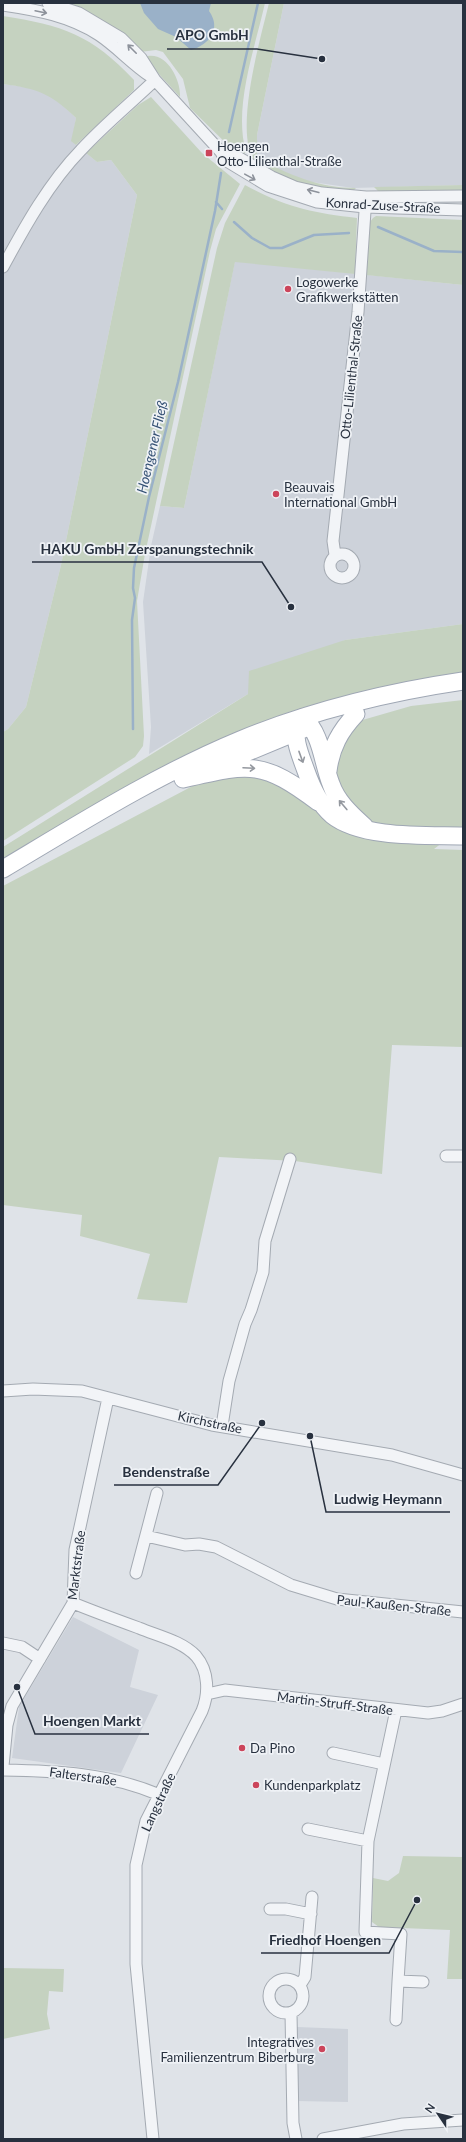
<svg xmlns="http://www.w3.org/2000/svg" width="466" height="2142" font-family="Lato,sans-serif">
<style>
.built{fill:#cdd2da}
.green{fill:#c5d2c0}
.water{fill:#9ab1c8}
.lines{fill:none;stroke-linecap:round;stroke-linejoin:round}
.stream{stroke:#9ab1c8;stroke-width:2.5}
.street-casing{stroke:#a4aab2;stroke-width:13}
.primary-casing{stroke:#9fa7b4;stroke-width:19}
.street{stroke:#f2f4f7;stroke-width:11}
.primary{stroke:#fff;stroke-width:17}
.oneway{stroke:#8d929b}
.oneway2{stroke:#94989f}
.poi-dot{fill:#cc455b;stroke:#eff2f6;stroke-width:1.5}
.labels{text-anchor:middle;stroke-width:3.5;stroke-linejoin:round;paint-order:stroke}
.poi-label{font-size:13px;fill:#28313f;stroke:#eff2f6;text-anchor:start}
.street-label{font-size:13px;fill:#28313f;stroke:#eff2f6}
.water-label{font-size:14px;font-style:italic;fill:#335073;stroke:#eff2f6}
.leader{fill:none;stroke:#28313f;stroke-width:1.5}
.callout-dot{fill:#28313f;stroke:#eff2f6;stroke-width:1.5}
.callout-label{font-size:14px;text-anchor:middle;font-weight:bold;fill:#28313f;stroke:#eff2f6;stroke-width:3.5;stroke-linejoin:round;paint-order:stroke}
</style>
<rect width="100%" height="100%" fill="#dfe3e8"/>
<!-- built -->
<path class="built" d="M284 3H463V185L353 188 305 181 281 171 257 157V135Z
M3 84 34 88 56 99 76 118 72 141 97 162 111 160 137 195 61 565 26 707 8 729 3 732Z
M235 261 463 285V624L345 640 248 694 149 754 151 727 143 602 151 546 160 506 184 508Z
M73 1617 139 1650 130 1687 158 1695 121 1773 12 1758 19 1707Z
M297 2027 348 2029V2102L296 2101Z"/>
<!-- green -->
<path class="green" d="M57 3H265C255 48 233 107 246 152L244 154 234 151 190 108 183 79 163 52 156 50 140 52Z
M269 3H284L257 135V157C288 175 320 188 356 188L353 191C323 188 296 185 269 170 265 168 259 166 256 163 232 135 261 37 269 3Z
M3 16C62 25 92 35 134 80V90L76 145 71 141 76 118C50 93 38 89 3 84Z
M148 56C168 53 181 81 180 97L145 59Z
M151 97 202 153 240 184 216 229 210 251 145 554 137 601 144 736 143 746 135 757 3 841V732L8 729 26 707 61 565 137 195 111 160 97 162 86 153 138 105Z
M245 185C285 207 313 213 357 218L355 274 235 262 184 508 160 506 217 248 225 223Z
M463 185V193H380L374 187Z
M376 216 463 220V285L366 275 370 222 373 218Z
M463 624V677L271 722 3 865V847L248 694 249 671 345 640Z
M463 700V827L434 849 463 850V1047L392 1045 382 1174 295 1161 219 1157 187 1303 137 1299 150 1254 80 1236 82 1215 3 1205V886L204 780 264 774 288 789 350 804 334 771 340 742 359 721 411 706Z
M403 1856 463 1857V1979H447L450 1930 379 1927 372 1922 373 1878 388 1881 399 1873Z
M3 1968 64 1969 63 1992 49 1991 47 2014 50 2029 3 2039Z"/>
<!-- water -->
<path class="water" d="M140 3H211L209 11C222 29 209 45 191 50L176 37 158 29 144 13Z"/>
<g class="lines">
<!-- stream -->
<path class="stream" d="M229 132 258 3
M216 202 222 209
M234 222 252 238 270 248H282L314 235 349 233
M378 227 434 251 463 252
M133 729 132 620 135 598 133 588 134 568 149 497 178 382 215 211 221 173"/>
<!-- street casing -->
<g class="street-casing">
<path id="street" d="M48 3 79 13 121 38 141 58 155 80 221 152 225 160 268 186 317 202 365 207 463 210
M3 5C37 10 70 16 99 35 117 47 132 64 150 76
M221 152 231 153 272 177 295 187 322 193 366 197 463 196
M3 267C25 226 49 183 81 150 104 125 131 103 155 80
M330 566a12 12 0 1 1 24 0a12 12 0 1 1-24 0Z
M335 555 333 541 358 312 366 197
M446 1156H463
M3 1391 33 1389 82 1391 212 1425 392 1455 463 1475
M222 1426 229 1381 245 1324 251 1310 263 1272 265 1241 290 1159
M146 1536 185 1545 199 1544 216 1547 291 1585 337 1599 463 1612
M136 1573 157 1493
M73 1603C95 1612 117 1620 139 1628 158 1636 182 1641 196 1656 209 1671 209 1694 202 1711L146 1821 136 1865V1964L153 2139
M3 1643 22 1647 40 1659
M207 1694 225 1690 428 1713 442 1711 463 1704
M396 1710 368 1841 365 1932 401 1934 398 1981
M333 1753 384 1764
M3 1766 7 1725 12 1706 73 1603 75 1550 108 1398
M3 1770C59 1771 107 1773 160 1795
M308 1829 368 1841
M270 1909H286L311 1914
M269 1996a17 17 0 1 1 34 0a17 17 0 1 1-34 0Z
M300 1985 305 1977 312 1897
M291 2013 293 2123 296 2139
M396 2020 398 1981 423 1982
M323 2139 403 2124 463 2120"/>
</g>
<!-- primary casing -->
<g class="primary-casing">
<path id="primary" d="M303 717C322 735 322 761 331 784 337 802 352 815 365 827
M297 721C293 740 300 754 306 771 312 788 319 804 332 815 362 839 427 835 463 836
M202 771 306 728
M328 771C331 747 340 731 356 714
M183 779C249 764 261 759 318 802
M3 869C80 823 158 774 240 740 311 711 388 692 463 681"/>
</g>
<!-- street -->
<use href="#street" class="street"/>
<!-- primary -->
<use href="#primary" class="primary"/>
</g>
<!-- one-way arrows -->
<defs><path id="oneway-shaft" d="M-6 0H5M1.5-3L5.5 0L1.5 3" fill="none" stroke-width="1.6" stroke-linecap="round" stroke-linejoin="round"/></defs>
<g class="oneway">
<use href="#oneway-shaft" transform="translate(41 12) rotate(12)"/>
<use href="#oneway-shaft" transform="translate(132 49) rotate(-135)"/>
<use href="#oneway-shaft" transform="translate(250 177) rotate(29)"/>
<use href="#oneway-shaft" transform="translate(313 191) rotate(-166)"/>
</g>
<g class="oneway2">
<use href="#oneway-shaft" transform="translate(301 757) rotate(70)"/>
<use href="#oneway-shaft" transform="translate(249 768) rotate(3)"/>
<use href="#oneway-shaft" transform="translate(343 805) rotate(-130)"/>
</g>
<!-- markers -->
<g class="poi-dot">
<rect x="205" y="149" width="8" height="8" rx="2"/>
<circle cx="288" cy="289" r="4"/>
<circle cx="276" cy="494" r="4"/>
<circle cx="242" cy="1748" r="4"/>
<circle cx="256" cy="1785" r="4"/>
<circle cx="322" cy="2049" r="4"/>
</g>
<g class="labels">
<!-- poi labels -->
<g class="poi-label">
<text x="217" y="151">Hoengen<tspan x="217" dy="15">Otto-Lilienthal-Straße</tspan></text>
<text x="296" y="287">Logowerke<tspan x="296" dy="15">Grafikwerkstätten</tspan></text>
<text x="284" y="492">Beauvais<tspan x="284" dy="15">International GmbH</tspan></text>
<text x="250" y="1753">Da Pino</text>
<text x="264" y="1790">Kundenparkplatz</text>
<text x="314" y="2047" text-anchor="end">Integratives<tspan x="314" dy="15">Familienzentrum Biberburg</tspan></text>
</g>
<!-- street labels -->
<g class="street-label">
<text transform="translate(383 205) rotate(3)" y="5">Konrad-Zuse-Straße</text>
<text transform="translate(351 377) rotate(-84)" y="5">Otto-Lilienthal-Straße</text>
<text transform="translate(210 1422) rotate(12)" y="5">Kirchstraße</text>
<text transform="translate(76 1565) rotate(-83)" y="5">Marktstraße</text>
<text transform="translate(394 1605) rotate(6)" y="5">Paul-Kaußen-Straße</text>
<text transform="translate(335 1703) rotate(7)" y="5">Martin-Struff-Straße</text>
<text transform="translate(83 1776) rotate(8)" y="5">Falterstraße</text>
<text transform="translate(158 1802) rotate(-65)" y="5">Langstraße</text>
</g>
<!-- water labels -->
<g class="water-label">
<text transform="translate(152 447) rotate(-77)" y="5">Hoengener Fließ</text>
</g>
</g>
<!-- callouts -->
<path class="leader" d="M322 59L257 49H167M291 607L262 562H32M262 1423L218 1485H114M310 1436L326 1512H450M17 1687L35 1734H149M417 1900L389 1953H261"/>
<g class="callout-dot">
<circle cx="322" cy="59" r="4"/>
<circle cx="291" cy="607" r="4"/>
<circle cx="262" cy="1423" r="4"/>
<circle cx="310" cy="1436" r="4"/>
<circle cx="17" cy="1687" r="4"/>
<circle cx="417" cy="1900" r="4"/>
</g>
<g class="callout-label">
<text x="212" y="40">APO GmbH</text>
<text x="147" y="554">HAKU GmbH Zerspanungstechnik</text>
<text x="166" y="1477">Bendenstraße</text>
<text x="388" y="1504">Ludwig Heymann</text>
<text x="92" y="1726">Hoengen Markt</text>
<text x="325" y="1945">Friedhof Hoengen</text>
</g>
<!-- border -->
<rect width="466" height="2142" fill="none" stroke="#28313f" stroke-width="8"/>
<!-- north arrow -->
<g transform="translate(438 2114) rotate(305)" stroke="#eff2f6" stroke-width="3" paint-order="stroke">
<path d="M0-3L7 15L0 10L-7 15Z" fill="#28313f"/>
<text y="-6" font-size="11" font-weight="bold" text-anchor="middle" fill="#28313f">N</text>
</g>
</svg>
